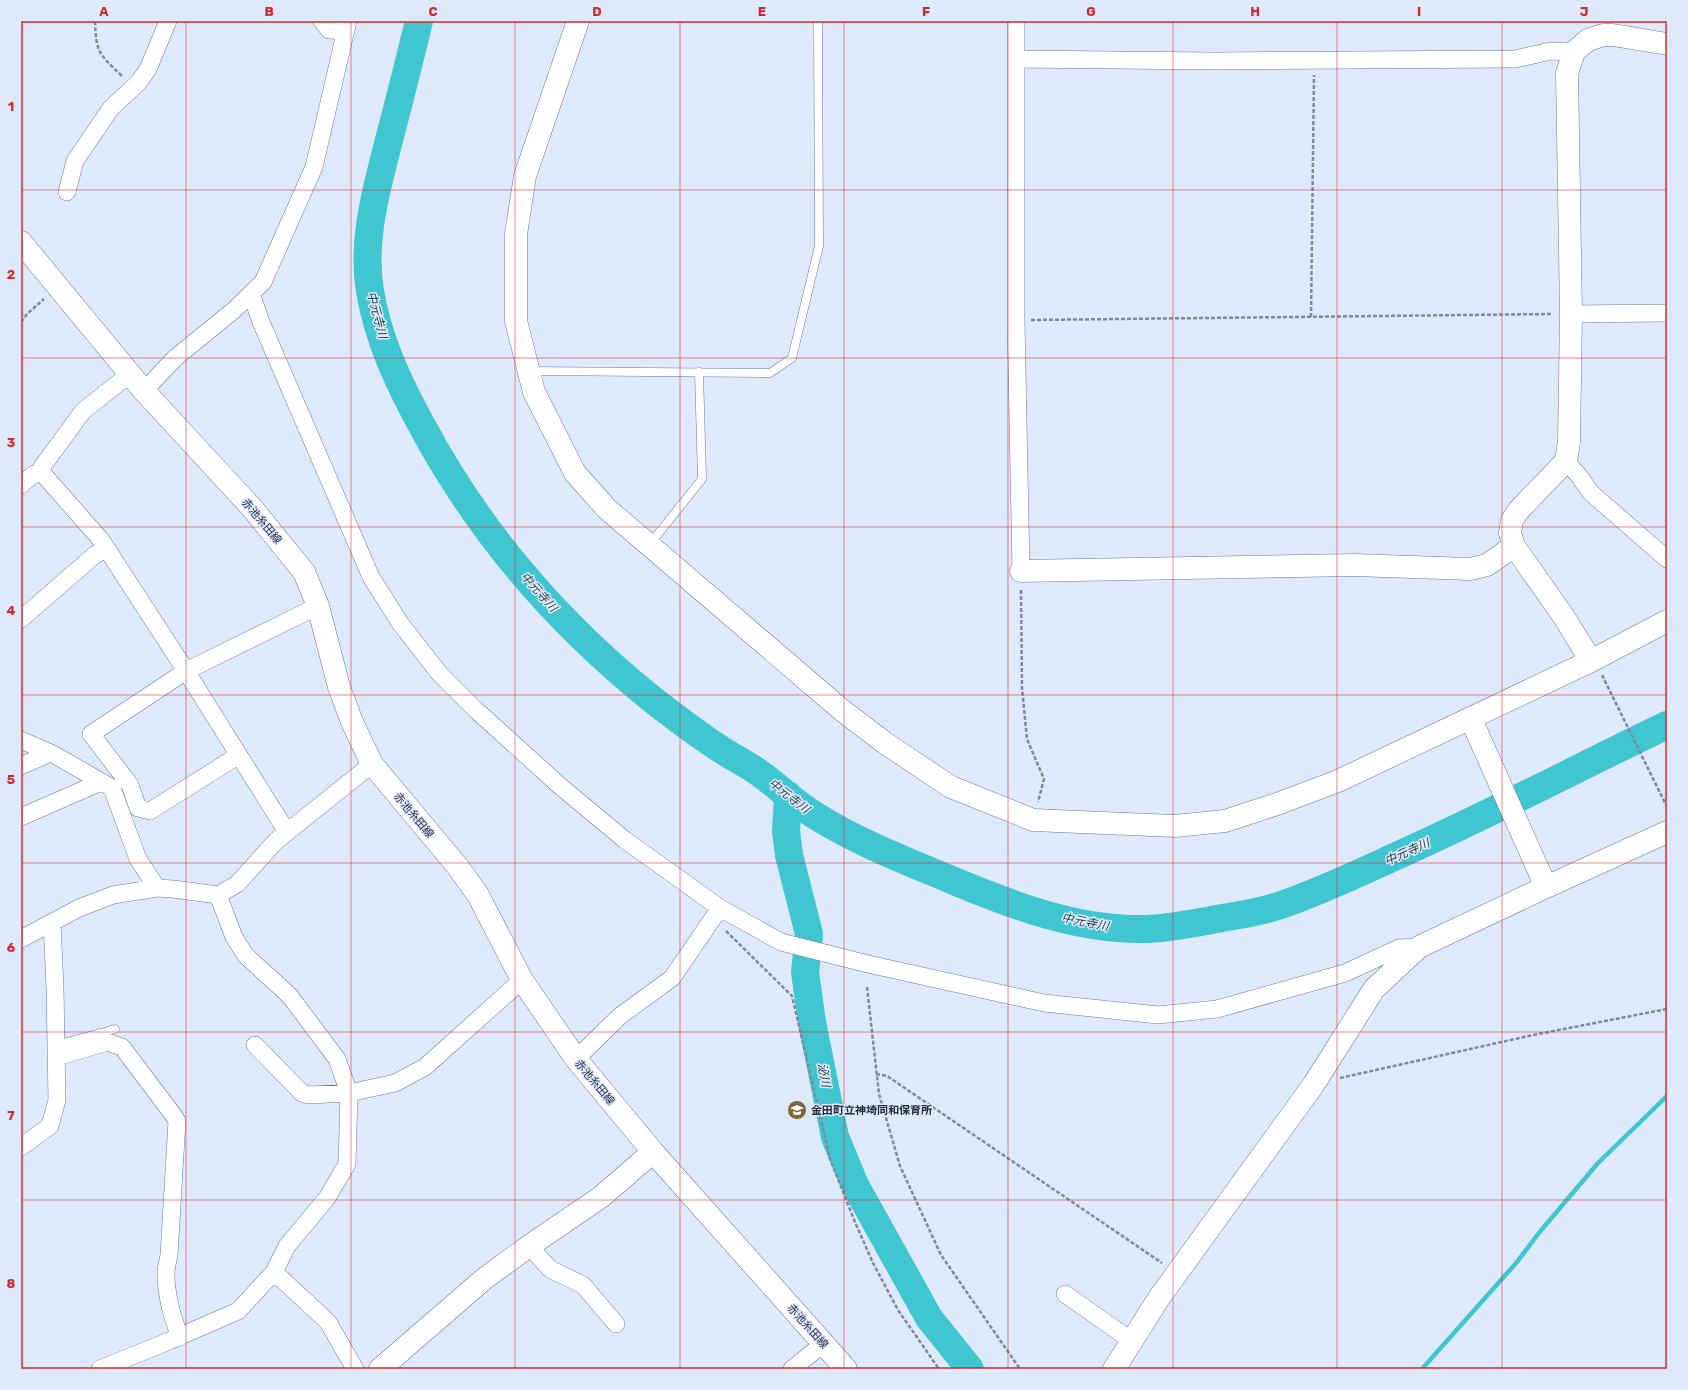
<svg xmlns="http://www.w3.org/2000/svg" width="1688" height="1390" font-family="Rubik,'Noto Sans JP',sans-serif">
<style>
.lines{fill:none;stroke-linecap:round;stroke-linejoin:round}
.stream{stroke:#3fc6d1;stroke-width:4.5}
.river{stroke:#3fc6d1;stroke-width:28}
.lane-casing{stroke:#6379a2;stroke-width:9}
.street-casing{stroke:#6379a2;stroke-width:18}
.secondary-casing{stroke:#6379a2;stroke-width:23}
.path{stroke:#80899b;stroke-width:2.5;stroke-dasharray:4 2;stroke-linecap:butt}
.lane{stroke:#fff;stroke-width:8}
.street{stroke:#fff;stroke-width:17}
.secondary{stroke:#fff;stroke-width:22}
.grid{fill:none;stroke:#d62828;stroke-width:1;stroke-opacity:0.55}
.labels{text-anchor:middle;stroke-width:3;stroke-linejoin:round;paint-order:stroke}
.street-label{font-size:11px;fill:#232c3d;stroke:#dfe9fc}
.poi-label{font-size:11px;font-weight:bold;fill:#232c3d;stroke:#dfe9fc;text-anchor:start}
.water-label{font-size:12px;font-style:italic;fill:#284447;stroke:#dfe9fc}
.neatline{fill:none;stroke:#d62828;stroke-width:1.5}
.grid-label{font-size:13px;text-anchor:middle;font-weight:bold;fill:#d62828}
</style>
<rect width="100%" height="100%" fill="#dfe9fc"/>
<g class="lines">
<!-- stream -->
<path class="stream" d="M1422 1369 1517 1262 1538 1234 1598 1163 1667 1096"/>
<!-- river -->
<path class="river" d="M419 21C410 58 401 95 391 132 378 184 361 238 370 291 378 339 398 382 421 424 478 531 558 624 653 700 675 717 698 735 722 750 733 757 744 763 755 770 776 784 794 803 816 816 857 842 909 862 954 881 1014 906 1080 931 1147 929 1172 928 1197 923 1222 918 1241 915 1260 912 1278 906 1317 893 1355 875 1392 858 1485 817 1575 769 1667 725
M788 795 786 831 789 855 809 934 805 972 812 1022 835 1137 855 1185 929 1318 970 1369"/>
<!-- lane casing -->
<g class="lane-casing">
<path id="lane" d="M529 371 770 373 792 358 819 246 818 21
M650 544 702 479 699 372
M56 1045 115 1029"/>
</g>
<!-- street casing -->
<g class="street-casing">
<path id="street" d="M322 21 329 30 346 31
M1016 21V320L1021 571
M1016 59 1213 61 1515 59 1551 51 1574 52
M67 192 75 161 111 108 138 83 148 69 168 21
M251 293 261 322 371 577 400 623 439 673 476 710 560 786 625 840 720 908 781 942 868 964 1044 1003 1158 1015 1217 1009 1345 973 1399 948 1419 947
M1571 314 1667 313
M144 391 175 358 234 310 263 282 314 167 348 21
M1566 461 1579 476 1591 493 1667 559
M43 474 42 467 83 411 130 374
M21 485 34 474H43L101 540 186 671 287 832
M21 619 96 554 107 549
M21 740 53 754 112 788 138 859 157 888
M239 755 150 811 138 808 130 785 91 734 186 671 318 606
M21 766 50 753
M21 817 101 782
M21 939 79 908 113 895 157 888 173 889 218 895 237 884 276 841 372 764
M255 1045 302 1093 309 1095 349 1093 395 1083 425 1067 522 980
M57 1057 107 1042 122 1047 174 1116 177 1121 169 1255C168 1261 166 1267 166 1273 166 1294 172 1317 180 1337
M576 1059 620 1016 672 978 720 908
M21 1147 50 1126 57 1100 55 988 52 923
M529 1246 550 1269 583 1285 616 1324
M274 1272 328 1322 355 1369
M1065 1294 1132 1341
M100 1369 169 1341 238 1311 274 1272 287 1246 327 1198 347 1164 349 1093 337 1059 289 995 246 956 234 937 218 895
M792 1369 823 1344"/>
</g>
<!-- secondary casing -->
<g class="secondary-casing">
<path id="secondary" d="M578 21 525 176 516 234V321L534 392 575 473 607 509 843 711 885 743 951 787 1033 820 1175 826 1225 821 1277 804 1338 781 1591 661 1667 621
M21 242 144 391 252 508 304 572 318 606 339 687 352 722 372 764 458 867 478 895 522 980 576 1059 653 1152 846 1369
M1021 571 1354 565 1470 569 1487 565 1514 546
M1591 661 1564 617 1514 546 1510 533 1512 520 1519 510 1566 461 1569 442 1571 314 1567 73 1574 52 1588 40 1603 35H1613L1667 44
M1473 717 1474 726 1546 887
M380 1369 484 1279 529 1246 601 1197 653 1152
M1114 1369 1159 1298 1314 1084 1374 989 1419 947 1546 887 1667 832"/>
</g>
<!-- path -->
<path class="path" d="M95 21C96 53 99 54 122 76
M1311 317 1314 75
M1031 320 1553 314
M21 322 27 314 44 299
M1021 590 1022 688 1027 739 1044 779 1038 802
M1602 675 1667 807
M726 931 792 996 830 1159 855 1222 873 1263 898 1310 939 1369
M867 987 879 1094 900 1166 941 1255 1020 1369
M876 1074 887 1076 1162 1263
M1340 1078 1533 1035 1667 1009"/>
<!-- lane -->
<use href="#lane" class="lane"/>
<!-- street -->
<use href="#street" class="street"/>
<!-- secondary -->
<use href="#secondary" class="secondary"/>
</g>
<!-- grid -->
<path class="grid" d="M186 21V1369M351 21V1369M515 21V1369M680 21V1369M844 21V1369M1008 21V1369M1173 21V1369M1337 21V1369M1502 21V1369M21 190H1667M21 358H1667M21 527H1667M21 695H1667M21 863H1667M21 1032H1667M21 1200H1667"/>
<!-- icons -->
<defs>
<g id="school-disc" transform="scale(1)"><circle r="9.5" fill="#7d6535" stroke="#dfe9fc"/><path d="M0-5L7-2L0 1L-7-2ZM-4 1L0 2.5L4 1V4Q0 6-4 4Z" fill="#fff"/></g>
</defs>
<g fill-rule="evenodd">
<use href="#school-disc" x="797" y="1110"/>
</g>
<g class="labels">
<!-- street labels -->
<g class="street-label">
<text transform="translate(262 521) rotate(50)" y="4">赤池糸田線</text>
<text transform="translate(414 815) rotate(50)" y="4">赤池糸田線</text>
<text transform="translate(595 1082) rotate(50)" y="4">赤池糸田線</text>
<text transform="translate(808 1326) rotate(48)" y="4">赤池糸田線</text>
</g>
<!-- poi labels -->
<g class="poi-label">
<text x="811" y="1114">金田町立神埼同和保育所</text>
</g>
<!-- water labels -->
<g class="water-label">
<text transform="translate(377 315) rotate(75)" y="4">中元寺川</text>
<text transform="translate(539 592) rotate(48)" y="4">中元寺川</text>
<text transform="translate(789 796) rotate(38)" y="4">中元寺川</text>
<text transform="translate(1407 852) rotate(-24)" y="4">中元寺川</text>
<text transform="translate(1085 922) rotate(11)" y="4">中元寺川</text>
<text transform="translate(824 1075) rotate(80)" y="4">泌川</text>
</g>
</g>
<!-- border -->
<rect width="1688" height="1390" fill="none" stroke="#dfe9fc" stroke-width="44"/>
<rect x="22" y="22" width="1644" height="1346" class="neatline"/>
<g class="grid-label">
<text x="104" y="16">A</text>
<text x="269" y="16">B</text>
<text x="433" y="16">C</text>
<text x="597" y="16">D</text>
<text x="762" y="16">E</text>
<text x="926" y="16">F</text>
<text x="1091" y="16">G</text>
<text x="1255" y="16">H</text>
<text x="1419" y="16">I</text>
<text x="1584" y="16">J</text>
<text x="11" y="111">1</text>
<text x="11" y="279">2</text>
<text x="11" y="447">3</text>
<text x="11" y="615">4</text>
<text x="11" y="784">5</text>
<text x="11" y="952">6</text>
<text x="11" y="1120">7</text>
<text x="11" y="1288">8</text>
</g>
</svg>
